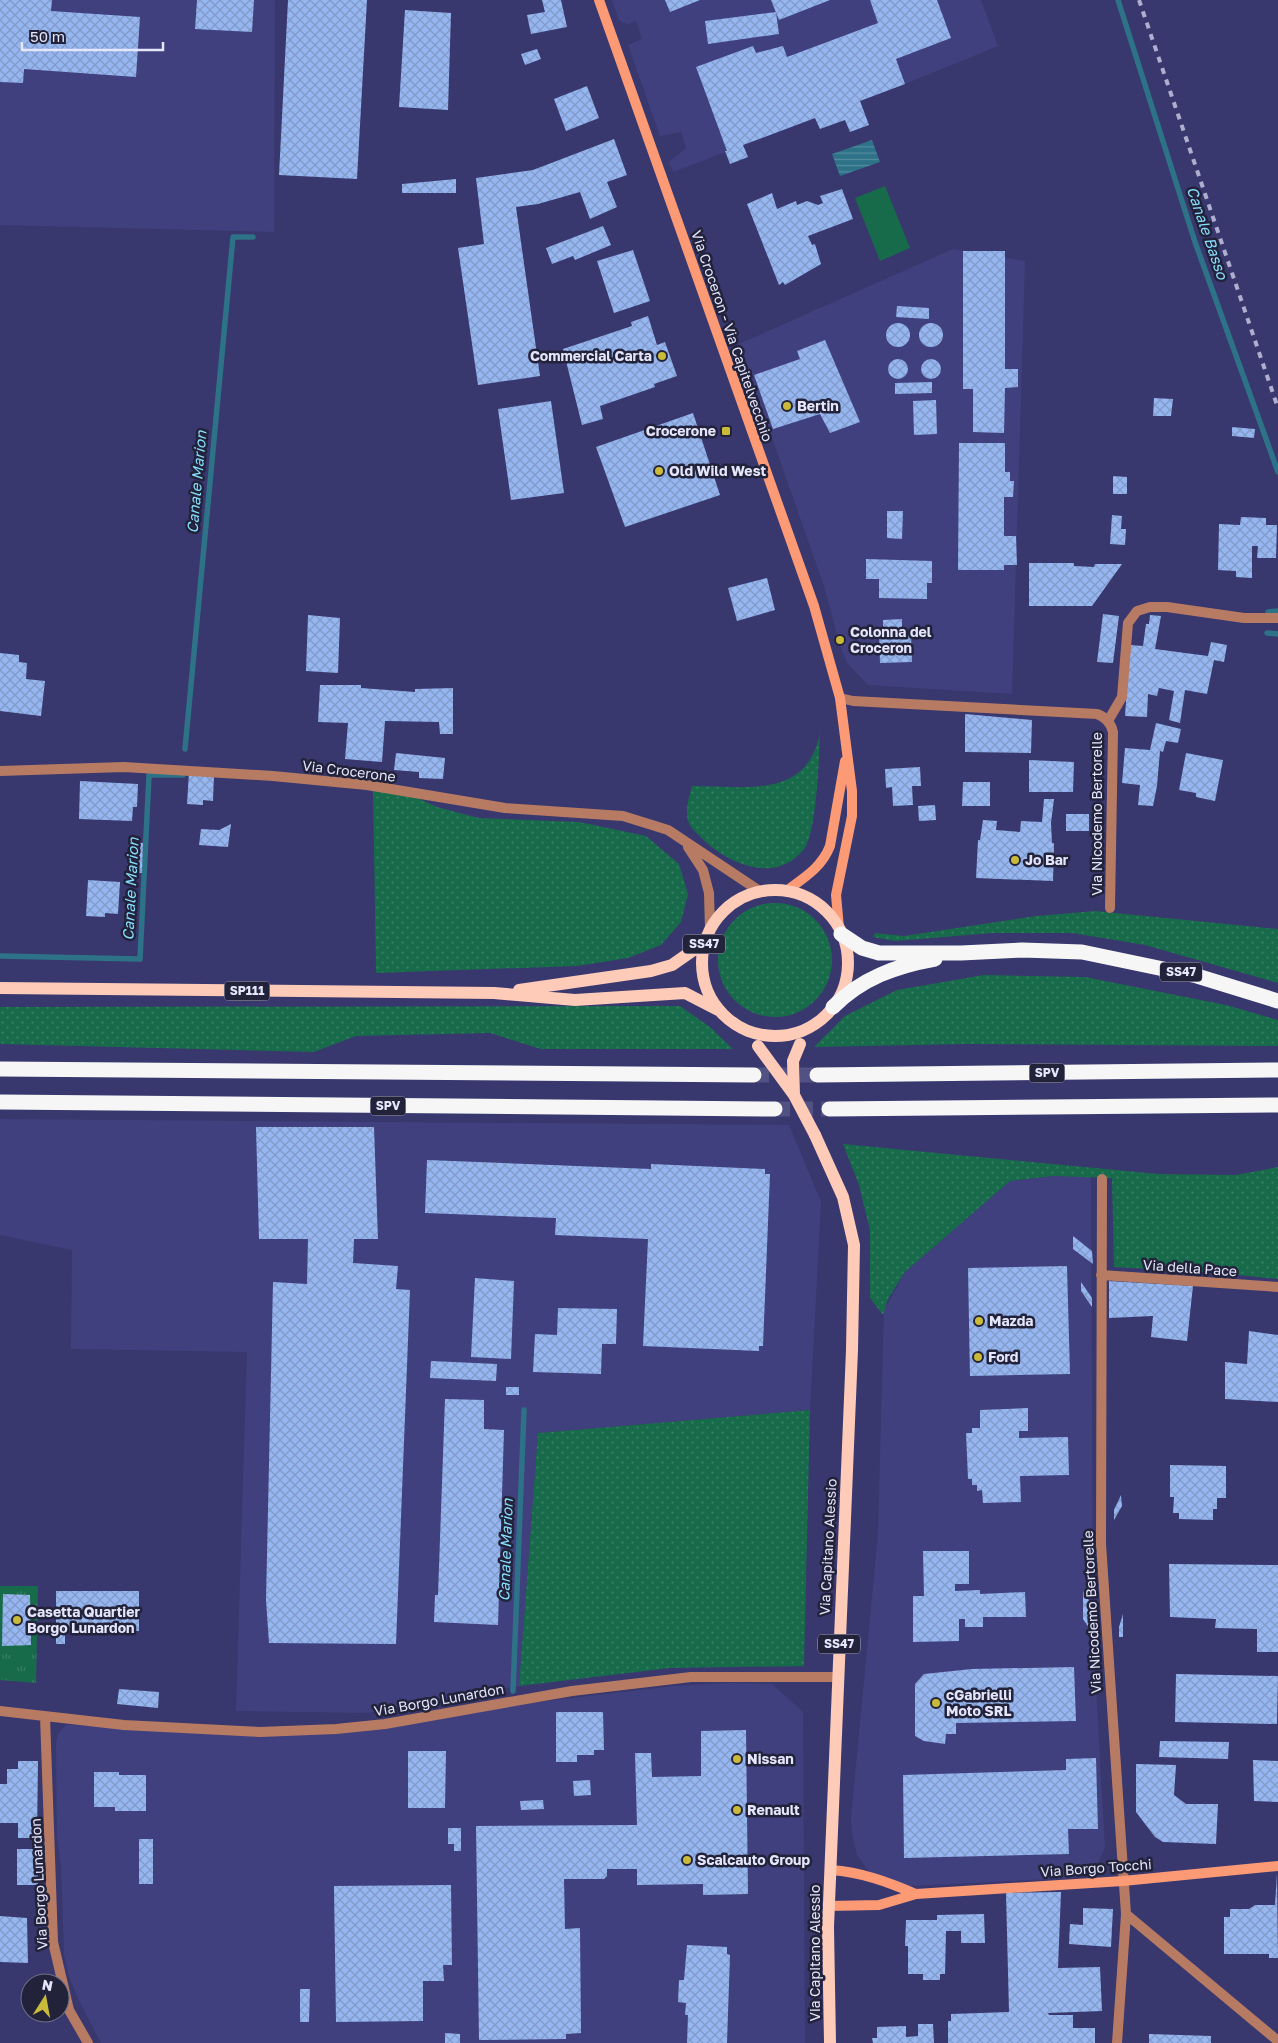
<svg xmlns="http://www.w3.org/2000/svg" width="1278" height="2043" font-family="'Golos Text',sans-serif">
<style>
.built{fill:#41407e}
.grass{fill:url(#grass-dots)}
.park{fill:url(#park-tufts)}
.pitch{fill:#186b4a}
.water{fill:url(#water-rules)}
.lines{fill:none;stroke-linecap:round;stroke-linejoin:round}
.stream{stroke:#2d7287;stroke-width:5.5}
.building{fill:url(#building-cross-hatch)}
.highway-tunnel{stroke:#525183;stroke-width:15;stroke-dasharray:15 8;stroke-linecap:butt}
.street{stroke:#b77b63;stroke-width:10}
.secondary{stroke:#fb9a75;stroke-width:10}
.primary{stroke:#fdcbb8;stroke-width:12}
.highway{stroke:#f6f6f6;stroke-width:15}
.rail{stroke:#aeaece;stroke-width:4;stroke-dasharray:6 6;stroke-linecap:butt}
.primary-bridge{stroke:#fdcbb8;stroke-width:12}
.poi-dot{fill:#caba39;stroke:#22233b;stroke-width:2}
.labels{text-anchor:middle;stroke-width:5;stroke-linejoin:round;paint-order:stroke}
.shield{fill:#22233b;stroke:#aaacc1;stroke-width:1}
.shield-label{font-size:12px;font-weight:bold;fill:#e5e6fb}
.street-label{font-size:14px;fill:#e5e6fb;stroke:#22233b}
.poi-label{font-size:14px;font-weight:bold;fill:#e5e6fb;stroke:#22233b;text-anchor:start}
.water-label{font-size:15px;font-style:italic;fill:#87defc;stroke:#22233b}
</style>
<defs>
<pattern id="grass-dots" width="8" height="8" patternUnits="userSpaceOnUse" patternTransform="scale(1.25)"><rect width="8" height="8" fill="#186b4a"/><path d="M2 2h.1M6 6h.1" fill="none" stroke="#398065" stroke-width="1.8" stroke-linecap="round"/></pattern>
<pattern id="park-tufts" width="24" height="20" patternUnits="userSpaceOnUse" patternTransform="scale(1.25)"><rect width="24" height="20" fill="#186b4a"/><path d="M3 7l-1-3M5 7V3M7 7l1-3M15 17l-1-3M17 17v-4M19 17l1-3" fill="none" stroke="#398065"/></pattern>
<pattern id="water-rules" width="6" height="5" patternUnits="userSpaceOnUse" patternTransform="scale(1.25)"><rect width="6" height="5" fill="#2d7287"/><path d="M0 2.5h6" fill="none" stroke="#558d9f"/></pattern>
<pattern id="building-cross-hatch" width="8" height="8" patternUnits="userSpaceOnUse" patternTransform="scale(1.25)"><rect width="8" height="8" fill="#95b6f0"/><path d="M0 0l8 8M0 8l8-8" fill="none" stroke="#819ac7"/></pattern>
</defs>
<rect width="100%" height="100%" fill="#38376e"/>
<!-- built -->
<path class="built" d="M0 0H275L274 232 0 225Z
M612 0H981L998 46 905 84 673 172 669 162 686 148 681 132 660 136 628 45 642 39 636 21 627 25 619 20Z
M953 249 1025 261 1012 694 868 685 848 664 841 649 824 586 739 344Z
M0 1119 789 1125 821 1202 810 1410 538 1433 519 1686 368 1713 236 1711 247 1352 71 1349 72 1250 0 1235Z
M1053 1176 1091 1177 1093 1634 1105 1848 1096 1867 1089 1873 1071 1878 890 1887 874 1878 857 1855 852 1834 851 1818 878 1534 884 1310 905 1272 1010 1181Z
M729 1683 772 1684 803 1712 805 2043H101L80 2003 69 1977 64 1954 61 1866 57 1836 56 1744 58 1734 66 1725 323 1727 674 1686Z"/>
<!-- grass -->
<path class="grass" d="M820 733C819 756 817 832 804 849 778 883 733 866 707 843 702 838 692 830 689 823 684 811 689 798 692 786 745 786 807 800 820 733Z
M373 789 411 795 437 807 479 818 579 822 646 836 679 864 688 894 681 922 661 945 628 958 577 966 376 973Z
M718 960a57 57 0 1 1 114 0a57 57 0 1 1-114 0Z
M1095 911 1278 929V983L1145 945 1072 933H992L895 941 873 937 875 933 904 936 1036 916Z
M984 975 1085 977 1226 1005 1278 1020V1046L966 1044 814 1047 845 1016 897 990Z
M680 1006 710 1027 733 1049H541L490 1033 356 1036 314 1052 0 1044V1007Z
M843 1144 1158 1174 1236 1175 1278 1167V1279L1220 1273 1114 1267 1112 1178 1053 1176 1010 1181 905 1272 888 1299 883 1315 870 1298V1230L859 1185Z
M810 1410 804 1666 670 1668 519 1686 538 1433Z"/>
<!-- park -->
<path class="park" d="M0 1586H38L36 1683 0 1680Z"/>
<!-- pitch -->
<path class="pitch" d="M885 186 910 248 880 261 855 198Z"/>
<!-- water -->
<path class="water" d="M872 140 880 162 840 176 832 154Z"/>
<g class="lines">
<!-- stream -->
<path class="stream" d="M1118 0 1195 242 1278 472
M1268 612 1278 611
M1267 633 1278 634
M185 749 233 237H253
M0 956 140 959 149 775H183
M513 1691 524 1410"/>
</g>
<!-- building -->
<path class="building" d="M0 0H52L51 11 140 17 136 77 24 69 23 83 0 82Z
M197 0H254L252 32 195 29Z
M288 0H367L357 179 279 175Z
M542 0H561L567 27 531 34 527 15 545 12Z
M665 0H700L670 12Z
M771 0H830L779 20Z
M870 0H937L951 38 896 59 905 84 860 101 869 125 850 132 845 120 820 129 815 118 743 145 748 157 730 164 725 151H727L696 67 753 46 756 53 783 46 787 57 878 23Z
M405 10 451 13 448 110 399 107Z
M776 12 779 34 708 44 705 21Z
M537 49 541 59 525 65 521 54Z
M587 86 599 118 566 131 554 99Z
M614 139 627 175 607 182 617 207 590 219 580 192 538 204 516 207 540 376 478 385 458 248 484 244 476 178 533 170Z
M456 179V193H402V184Z
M842 189 853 219 808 236 812 245 815 244 821 264 785 285 783 282 779 285 747 204 772 193 777 209 796 201 797 205 807 201 818 205 823 203 820 196Z
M603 226 611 245 575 260 573 256 552 264 546 248Z
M633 250 650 301 614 313 597 261Z
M963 251H1005V369H1018V387L1005 388 1004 433 973 432V389H963Z
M897 306 929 308V319L896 317Z
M648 316 657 345 665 342 677 376 654 384 655 387 600 406 603 419 582 425 563 349 632 326 631 322Z
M886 335a12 12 0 1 1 24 0a12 12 0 1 1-24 0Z
M919 335a12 12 0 1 1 24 0a12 12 0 1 1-24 0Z
M825 340 860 422 830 433 820 414 773 429 754 375 800 359 797 351Z
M888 369a10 10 0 1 1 20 0a10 10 0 1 1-20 0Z
M921 369a10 10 0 1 1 20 0a10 10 0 1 1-20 0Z
M932 382V393L895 394V383Z
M1154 398 1173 399 1171 416H1153Z
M936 400 937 434 914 435 913 401Z
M551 401 564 493 511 500 498 409Z
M693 413 720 495 625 527 596 447Z
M1232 427 1255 429 1254 438 1232 436Z
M959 443H1005V472H1010V481H1014L1013 497H1004V536H1016L1017 565H1004V570H958Z
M1113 476 1127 477V494H1113Z
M887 511H903L902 539 887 538Z
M1112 515 1122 516 1121 529H1126L1125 545 1110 544Z
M1241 517 1266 518V525H1277L1276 558H1257L1258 546H1252V578L1236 577V571L1218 570 1219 524 1240 525Z
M866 559 932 561V583H927V599L879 598V579H866Z
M1029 563H1074V566L1094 567 1095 564H1122L1092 606H1029Z
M767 578 775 610 737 621 728 588Z
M1103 614 1119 616 1113 663 1097 662Z
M308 615 340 618 338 673 306 671Z
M1150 615 1161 616 1155 649 1208 656 1211 642 1227 645 1224 662 1214 660 1207 694 1185 690 1180 723 1169 720 1174 691 1159 688 1157 696 1148 694 1147 717 1125 716 1130 645 1143 646 1146 624H1149Z
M902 619V633H911L912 662 880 663 879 633H883V620Z
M0 653 19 655V662L27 663 26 679 45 681 41 716 0 711Z
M320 685H361V688L415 692V689L453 688V734H440L439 722 385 721 382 762 345 759 348 723 318 722Z
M965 714 1032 720 1031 753 965 752Z
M1156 723 1181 729 1178 743 1166 741 1163 752 1160 751 1157 786 1153 806 1138 805 1140 785 1122 783 1125 748 1150 750Z
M396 753 445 758 443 779 419 778V772L394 770Z
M1186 753 1223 760 1215 801 1196 797V793L1179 790Z
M1029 760 1074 762 1073 792H1029Z
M920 767 921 786H912L913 805 893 806 892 787 886 788 885 769Z
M189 772 214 774 213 801 203 800V805L187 804Z
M80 781 138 784 137 807H133L132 821 79 819Z
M963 782H990V806H962Z
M1044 799H1054L1051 823 1052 843H1054L1053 881 976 878 978 840H980L983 820 997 821 996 830 1020 832 1021 821 1042 822Z
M935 805 936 820 919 821 918 806Z
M1066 814H1089V831H1066Z
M231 824 228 847 199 845 201 829 219 830Z
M129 842 143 843 142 873 127 872Z
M88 880 120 882 118 914 105 913V917L86 916Z
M256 1127H374L378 1239H354L353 1263 398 1266 396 1289 410 1290 396 1644 269 1643 266 1600 273 1282 307 1284 308 1239H259Z
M427 1160 651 1169V1164L765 1169V1174H770L763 1346H759V1351L643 1346 648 1239 555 1235 556 1218 425 1213Z
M1073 1236 1092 1251 1093 1264 1073 1249Z
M1067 1266 1070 1374 970 1376 968 1268Z
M475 1278 514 1281 511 1359 471 1357Z
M1109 1281 1193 1286 1187 1341 1151 1337 1153 1316 1109 1318Z
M1081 1282 1092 1298V1307L1081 1291Z
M558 1308 617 1309 616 1344H602L601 1374 533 1372 535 1334 557 1335Z
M1249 1331 1278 1335V1402L1225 1399V1362L1247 1364Z
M431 1361 497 1364 496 1381 430 1378Z
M506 1387H519V1395H506Z
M445 1399 484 1400V1429L504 1430 498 1625 434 1622 435 1595H438Z
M1028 1408V1431H1019V1438L1068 1437 1069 1475 1020 1476 1021 1502 983 1503 982 1490 977 1491V1485H972V1479H968L966 1433H972V1428H980V1410Z
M1170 1465 1226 1466V1498H1217V1509H1213V1520L1179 1519V1513H1173L1174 1497H1170Z
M1121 1495 1122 1506 1114 1520V1510Z
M923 1551H969V1584H955V1591L980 1590V1594L1025 1592 1026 1617H983V1627H965V1619H959V1641L913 1642V1596H924Z
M1169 1564 1278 1565V1652H1257V1629L1215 1628 1216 1619 1170 1617Z
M56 1591H139V1631H65V1644H56Z
M1083 1591 1093 1607V1634L1083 1619Z
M3 1594 30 1595 31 1645 2 1646Z
M1123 1614V1637H1119V1627Z
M1074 1667 1076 1721 956 1723V1734H946L945 1744 924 1741 915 1736V1684L924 1674 972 1669Z
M1176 1674 1278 1676 1277 1724 1175 1722Z
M119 1689 159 1692 158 1708 117 1704Z
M556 1712H603L604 1750H594V1755H577V1762H556Z
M746 1730 748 1894 703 1895V1884L637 1885V1869H607V1876L604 1879H564L565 1929 580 1928 581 2033 566 2034V2039L479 2040 476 1826 637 1825 635 1753H651L652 1777 701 1776V1731Z
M1160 1741 1229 1742 1228 1759 1159 1757Z
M408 1751H446L445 1808H408Z
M1096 1758 1098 1829H1068L1069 1854 904 1858 903 1775 1066 1770V1759Z
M1253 1760 1278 1761V1802L1254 1801Z
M18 1761H38L37 1838H18V1823H0V1784H7V1769H18Z
M1136 1764 1176 1765 1174 1795 1186 1804H1218L1216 1844 1163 1842 1155 1837 1136 1812Z
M94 1772H119V1775H146V1811H115V1807H94Z
M590 1780 591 1795 574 1796 573 1781Z
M543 1800 544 1809 521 1810 520 1801Z
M448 1828H461V1851H454V1844H448Z
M139 1839H153V1884H139Z
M17 1849H37L38 1885H17Z
M1277 1873 1278 1958H1269V1954H1224V1917H1230V1909H1249L1255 1905H1275Z
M451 1885 452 1965H443L444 1981H423V2021L336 2022 334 1886Z
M1061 1892 1058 1968 1100 1967 1102 2011 1048 2013 1049 2015H1073V2028H1095V2043H948V2021H951V2014L1009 2012 1006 1893Z
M1083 1908 1113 1909 1111 1947 1069 1944 1070 1924 1083 1925Z
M984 1914 985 1943H961V1931H946L945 1974H940V1980H923V1974H908V1946H905L906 1920H937V1915Z
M0 1916 27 1918 28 1963 0 1962Z
M687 1945 727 1947V1954L730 1955 727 2043H687L688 2015H685L686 2003 678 2002 679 1980H684Z
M300 1989H310L309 2022H300Z
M918 2024H933L934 2043H873L872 2038H877V2027L906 2026V2037L918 2036Z
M445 2033 460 2034V2043H445Z
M1149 2034 1211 2036V2043H1149Z"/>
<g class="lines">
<!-- highway-tunnel -->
<path class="highway-tunnel" d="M754 1075H817
M775 1109H829"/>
<!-- street -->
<path class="street" d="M840 698 853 701 1097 714C1105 717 1111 723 1113 732L1110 908
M1108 721 1122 697 1128 623 1137 611 1150 607H1167L1244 618H1278
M0 771 124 767 273 776 367 785 505 808 623 816 668 830 761 892
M688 847 703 870 709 893 710 929
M1102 1179 1101 1544 1126 1914 1117 2043
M1101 1275 1278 1287
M0 1711 124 1725 260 1732 336 1729 385 1724 572 1691 691 1677H837
M45 1716 53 1942 69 2010 88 2043
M1126 1914 1278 2041"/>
<!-- secondary -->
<path class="secondary" d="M599 0 814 606 840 698 852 791V816L836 895 839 928
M786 891C804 878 822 867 830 846L845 761
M831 1870C861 1872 888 1882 916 1894
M829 1906 879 1905 916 1894 1123 1881 1278 1866"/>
<!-- primary -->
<path class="primary" d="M702 963a73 73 0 1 1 146 0a73 73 0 1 1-146 0Z
M0 988 494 993 575 1000 685 993 718 1010
M519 990 651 971 672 965 705 942
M815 1135 843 1197 854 1245 852 1350 828 1927 830 2043"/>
<!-- highway -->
<path class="highway" d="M841 934 862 948 879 953H961L1022 950 1082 952 1197 976 1278 1001
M833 1007C862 978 896 966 935 959
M0 1069 754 1075
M817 1075 1278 1070
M0 1102 775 1109
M829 1109 1278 1105"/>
<!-- rail -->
<path class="rail" d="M1139 0 1278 408"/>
<!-- primary-bridge -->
<path class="primary-bridge" d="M758 1046 794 1095 815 1135
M794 1095 793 1061 800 1044"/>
</g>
<!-- markers -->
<g class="poi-dot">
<circle cx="662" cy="356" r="5"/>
<circle cx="787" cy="406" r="5"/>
<rect x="721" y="426" width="10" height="10" rx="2.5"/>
<circle cx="659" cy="471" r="5"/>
<circle cx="840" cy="640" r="5"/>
<circle cx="1015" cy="860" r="5"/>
<circle cx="979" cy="1321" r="5"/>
<circle cx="978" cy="1357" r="5"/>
<circle cx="17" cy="1620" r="5"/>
<circle cx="936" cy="1703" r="5"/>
<circle cx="737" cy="1759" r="5"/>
<circle cx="737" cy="1810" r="5"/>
<circle cx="687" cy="1860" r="5"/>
</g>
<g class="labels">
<!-- shield labels -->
<g class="shield">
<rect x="683" y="934.5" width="42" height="19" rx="4"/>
<rect x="1160" y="962.5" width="42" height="19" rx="4"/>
<rect x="224.5" y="981.5" width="45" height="19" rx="4"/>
<rect x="1029.5" y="1063.5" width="35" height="19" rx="4"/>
<rect x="370.5" y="1096.5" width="35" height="19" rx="4"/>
<rect x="818" y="1634.5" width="42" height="19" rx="4"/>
</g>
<g class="shield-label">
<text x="704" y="948">SS47</text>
<text x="1181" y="976">SS47</text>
<text x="247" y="995">SP111</text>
<text x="1047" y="1077">SPV</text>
<text x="388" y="1110">SPV</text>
<text x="839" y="1648">SS47</text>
</g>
<!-- street labels -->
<g class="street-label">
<text transform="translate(732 336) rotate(71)" y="5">Via Croceron - Via Capitelvecchio</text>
<text transform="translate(349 771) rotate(7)" y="5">Via Crocerone</text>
<text transform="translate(1097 814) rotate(-90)" y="5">Via Nicodemo Bertorelle</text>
<text transform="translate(1190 1268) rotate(4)" y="5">Via della Pace</text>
<text transform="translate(828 1547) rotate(-87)" y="5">Via Capitano Alessio</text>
<text transform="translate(1092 1612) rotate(-93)" y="5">Via Nicodemo Bertorelle</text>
<text transform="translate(439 1700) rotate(-10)" y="5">Via Borgo Lunardon</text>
<text transform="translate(1096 1868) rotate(-4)" y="5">Via Borgo Tocchi</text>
<text transform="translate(39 1884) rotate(-93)" y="5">Via Borgo Lunardon</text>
<text transform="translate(815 1953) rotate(-90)" y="5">Via Capitano Alessio</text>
</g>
<!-- poi labels -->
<g class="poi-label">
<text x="652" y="361" text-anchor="end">Commercial Carta</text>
<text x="797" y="411">Bertin</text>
<text x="716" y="436" text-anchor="end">Crocerone</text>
<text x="669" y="476">Old Wild West</text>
<text x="850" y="637">Colonna del<tspan x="850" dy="16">Croceron</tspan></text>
<text x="1025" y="865">Jo Bar</text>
<text x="989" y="1326">Mazda</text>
<text x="988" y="1362">Ford</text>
<text x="27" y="1617">Casetta Quartier<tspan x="27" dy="16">Borgo Lunardon</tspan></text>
<text x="946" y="1700">cGabrielli<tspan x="946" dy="16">Moto SRL</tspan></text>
<text x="747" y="1764">Nissan</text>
<text x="747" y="1815">Renault</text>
<text x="697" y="1865">Scalcauto Group</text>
</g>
<!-- water labels -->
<g class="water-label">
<text transform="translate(1207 233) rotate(71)" y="5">Canale Basso</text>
<text transform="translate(197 482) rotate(-85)" y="5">Canale Marion</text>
<text transform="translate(131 889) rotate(-87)" y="5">Canale Marion</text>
<text transform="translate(506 1550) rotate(-88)" y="5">Canale Marion</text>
</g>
</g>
<!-- north arrow -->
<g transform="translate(45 1998) rotate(11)"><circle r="24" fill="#22233b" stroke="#707188"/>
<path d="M0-4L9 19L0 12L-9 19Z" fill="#caba39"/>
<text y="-8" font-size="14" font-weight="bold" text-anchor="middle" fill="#e5e6fb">N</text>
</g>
<!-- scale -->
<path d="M22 42v8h141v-8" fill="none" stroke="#e5e6fb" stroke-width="2.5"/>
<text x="30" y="42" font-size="15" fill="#e5e6fb" stroke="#22233b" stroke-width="4" paint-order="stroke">50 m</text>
</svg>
